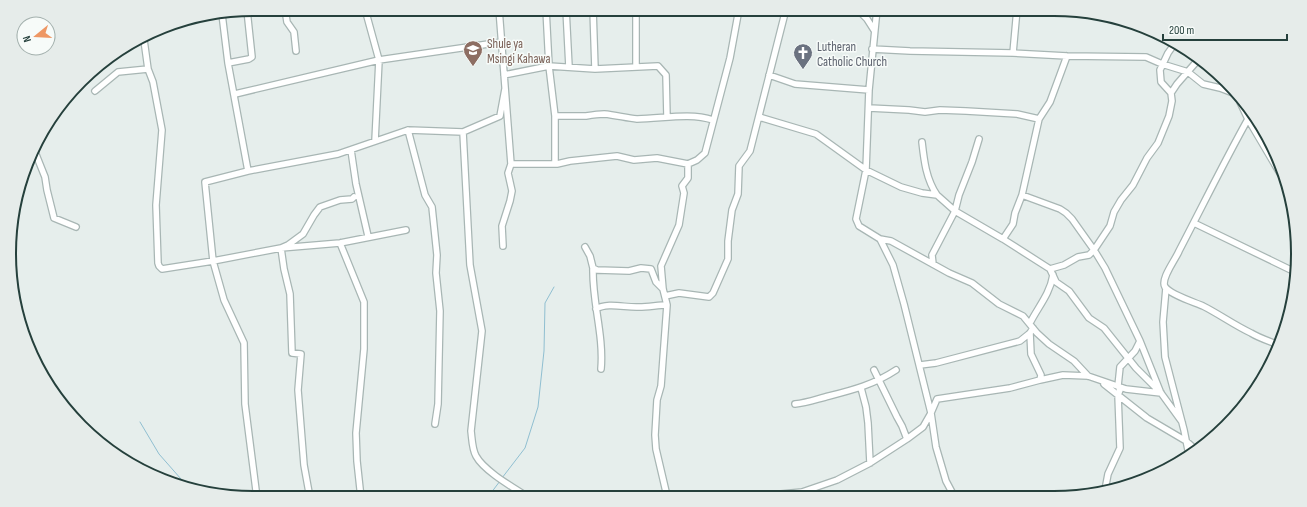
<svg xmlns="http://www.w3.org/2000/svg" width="1307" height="507" font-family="'Sofia Sans Condensed',sans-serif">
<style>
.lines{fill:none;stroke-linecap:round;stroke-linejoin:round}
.stream{stroke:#90bfd1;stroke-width:1}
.minor-casing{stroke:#a8b6b4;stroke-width:8}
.minor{stroke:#fff;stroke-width:5.5}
.labels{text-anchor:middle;stroke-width:3;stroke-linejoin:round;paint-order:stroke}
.education-label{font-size:13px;fill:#785e54;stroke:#f7fbf9;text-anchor:start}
.worship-label{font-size:13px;fill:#5b616d;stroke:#f7fbf9;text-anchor:start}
.rim{fill:none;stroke:#25403c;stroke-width:2}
</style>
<rect width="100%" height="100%" fill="#e6eeec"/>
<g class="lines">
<!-- stream -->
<path class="stream" d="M140 422 159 454 181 479 184 487
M502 478 525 448 538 407 544 351 545 303 554 287
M488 497 500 481"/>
<!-- minor casing -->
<g class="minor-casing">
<path id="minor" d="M285 9 287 22 294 32 296 51
M365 9 379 60 375 141
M499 9 511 164
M546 9 549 66 555 116V164
M566 9 569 67
M593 9 595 69
M636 9V67
M857 9 867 19 874 30
M222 14 228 63 248 171
M872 49 910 51 1013 53 1067 56 1146 57 1162 64 1188 72 1203 84 1220 88 1233 93
M1013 53 1017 9
M228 63 249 59 252 57 247 10
M148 69 153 82 162 130 156 205 158 263 159 266 162 269 213 261 281 248 340 243 406 230
M504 75 549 66 595 69 658 66 666 75 667 117
M769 75 795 84 869 90
M95 91 118 72 148 69 144 40
M1171 93 1177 84 1198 60
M235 94 379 60 502 42
M1240 102 1248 119 1281 175
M869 108 909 110 925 112 940 110 966 111 1017 114 1039 119
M555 116C566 116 576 116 586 116 592 115 598 114 604 114 616 115 626 118 637 119 662 119 689 112 713 120
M759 117 816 134 866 170 901 187 922 193 937 195 955 211 1003 239 1050 269 1056 282 1069 291 1089 318 1104 328 1136 368 1161 393 1182 422
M1248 119C1224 162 1202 207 1179 251 1176 259 1160 279 1165 287 1171 295 1194 302 1203 306 1219 314 1234 325 1251 333 1259 338 1269 341 1279 345
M408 130 425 195 432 207 437 255 436 273 440 311 438 404 435 424
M463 132 470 265 482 331 471 431C472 438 472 449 476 456 484 471 514 488 528 497
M922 142C924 160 926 179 937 195
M351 150 356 184 368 236
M35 152 45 177 47 190 54 218 76 227
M1022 195 1060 209 1066 213 1072 219 1094 250 1105 268 1140 341 1135 351 1120 367 1118 386 1120 390 1118 395 1120 448 1108 474 1105 490
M1194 223 1293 271
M880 239 891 241 949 273 972 283 999 304 1023 316 1037 333 1049 344 1074 361 1088 376
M1003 239 1013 224 1015 213 1022 195 1039 119 1050 102 1067 56
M340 243 364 302V349L356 433 357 461 361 498
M503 246 502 226 510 201 512 191 508 173 511 164H557L570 161 617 156 634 160 657 158 688 164
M585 247 590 256 593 268 597 270 629 271 641 268 651 269 656 282 663 289
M933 264 932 255 955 211 959 195 972 162 979 139
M593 268C592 302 604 335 601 369
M1050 269 1064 265 1078 257 1089 255 1094 250 1110 226 1114 212 1121 200 1133 185 1147 158 1158 143 1169 116 1172 101 1171 93 1161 82 1160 70 1168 53 1173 46
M1166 288 1163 322 1165 357 1184 430 1189 455
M665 296 679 293 709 297 713 293 728 259V241L732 210 738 194 739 166 750 151 786 9
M596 309C608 302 626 308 639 307 649 307 658 305 667 305
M1030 323C1038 307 1050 294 1053 275
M1030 333 1031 354 1041 375 1040 380
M1140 341 1160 391
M920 365 936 363 1020 341 1030 333 1033 328
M874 370 897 417 902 426 907 439
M1104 384 1147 418 1186 441 1196 450
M861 388 866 407 868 423 870 463
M795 404C807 403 817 399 829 396 853 390 875 384 896 370
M667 496 656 449 655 435 657 400 661 386 667 305 663 289 661 266 679 225 684 193 682 186 688 178V164L697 160 705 153 730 58 739 9
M954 496 946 481 936 447 931 413 937 399 1010 388 1040 380 1063 375 1088 376 1126 389 1161 393
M665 497H697
M748 497 802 492 837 480 870 463 907 439 923 427 931 413 904 304 893 265 880 239 859 226 856 219 866 170 869 90 877 9
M257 498 245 404 244 343 224 300 213 261 205 182 248 171 338 154 408 130 463 132 500 116 505 89
M310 498 304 465 298 390 301 354 292 353 290 294 284 269 281 248 288 245 303 234 314 215 320 207 340 200 352 199 354 197"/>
</g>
<!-- minor -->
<use href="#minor" class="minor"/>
</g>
<!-- icons -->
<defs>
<g id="school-pin" transform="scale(1)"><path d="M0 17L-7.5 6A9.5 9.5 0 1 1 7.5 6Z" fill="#8d6e63" stroke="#f7fbf9"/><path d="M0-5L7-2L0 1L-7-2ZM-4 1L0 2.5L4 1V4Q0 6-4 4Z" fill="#fff"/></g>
<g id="church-pin" transform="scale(1)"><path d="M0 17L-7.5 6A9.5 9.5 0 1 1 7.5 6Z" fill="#6b7280" stroke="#f7fbf9"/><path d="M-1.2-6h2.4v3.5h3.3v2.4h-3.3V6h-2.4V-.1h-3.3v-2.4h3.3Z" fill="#fff"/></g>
</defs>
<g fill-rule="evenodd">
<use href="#school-pin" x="473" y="50"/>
<use href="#church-pin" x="803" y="53"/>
</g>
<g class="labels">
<!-- education labels -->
<g class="education-label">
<text x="487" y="48">Shule ya<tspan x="487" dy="15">Msingi Kahawa</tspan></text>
</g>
<!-- worship labels -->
<g class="worship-label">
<text x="817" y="51">Lutheran<tspan x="817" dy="15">Catholic Church</tspan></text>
</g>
</g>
<!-- crop -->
<path d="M0 0H1307V507H0ZM253 16H1054A237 237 0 0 1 1291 253V254A237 237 0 0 1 1054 491H253A237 237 0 0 1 16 254V253A237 237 0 0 1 253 16Z" fill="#e6ecea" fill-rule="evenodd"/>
<path class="rim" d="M253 16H1054A237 237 0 0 1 1291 253V254A237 237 0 0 1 1054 491H253A237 237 0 0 1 16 254V253A237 237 0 0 1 253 16Z"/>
<!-- north arrow -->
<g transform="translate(36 36) rotate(252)"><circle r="19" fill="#f7fbf9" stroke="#a3b0ad"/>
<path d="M0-3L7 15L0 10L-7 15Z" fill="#ee9764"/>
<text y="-6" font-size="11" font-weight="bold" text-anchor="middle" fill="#25403c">N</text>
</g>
<!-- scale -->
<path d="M1163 34v6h124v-6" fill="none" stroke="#25403c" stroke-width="2"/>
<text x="1169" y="34" font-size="12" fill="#25403c" stroke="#f7fbf9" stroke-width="3" paint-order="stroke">200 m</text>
</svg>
